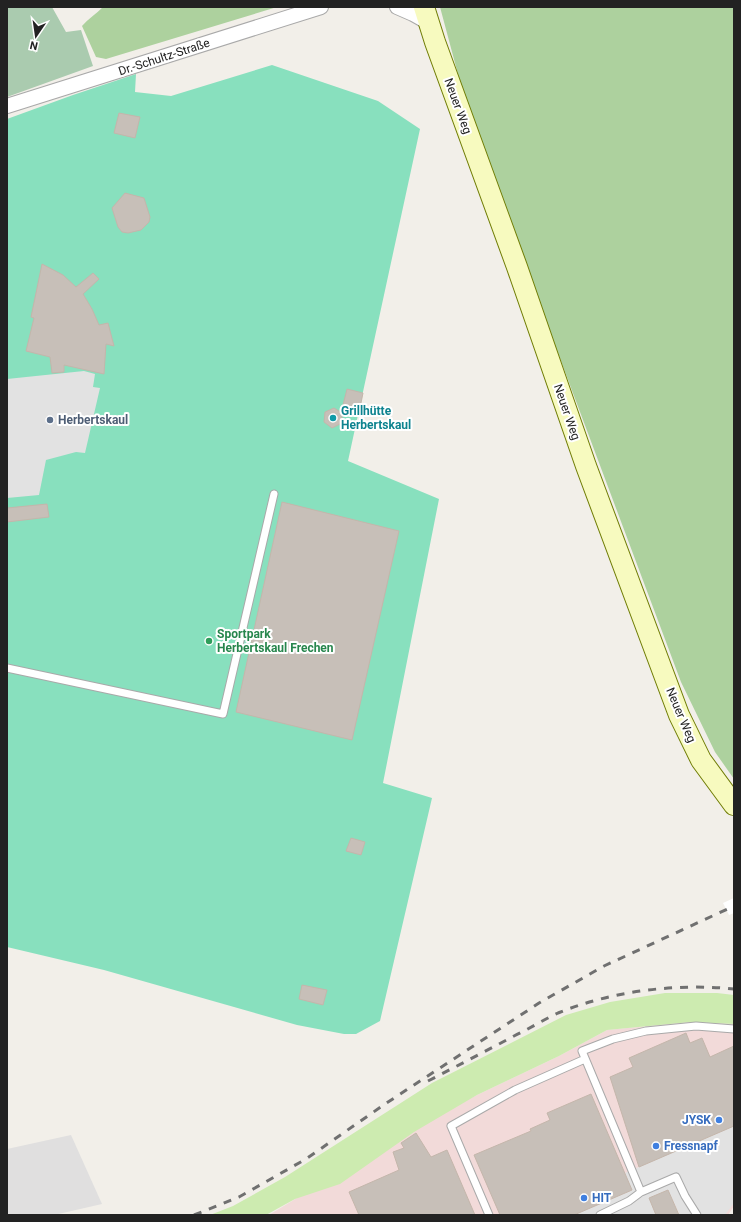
<svg xmlns="http://www.w3.org/2000/svg" width="741" height="1222" font-family="Roboto,sans-serif">
<style>
.residential{fill:#e0dfdf}
.commercial{fill:#f2dad9}
.grass{fill:#cdebb0}
.forest{fill:#add19e}
.cemetery{fill:#aacbaf}
.pitch{fill:#88e0be}
.parking{fill:#e2e2e2}
.pier{fill:#fff}
.building{fill:#c7bfb8;stroke:#c4b6ab}
.lines{fill:none;stroke-linecap:round;stroke-linejoin:round}
.service-casing{stroke:#a9a9a9;stroke-width:9}
.minor-casing{stroke:#a9a9a9;stroke-width:16}
.secondary-casing{stroke:#707d05;stroke-width:22}
.service{stroke:#fff;stroke-width:7}
.minor{stroke:#fff;stroke-width:14}
.secondary{stroke:#f7fabf;stroke-width:20}
.rail{stroke:#707070;stroke-width:3;stroke-dasharray:8 8;stroke-linecap:butt}
.culture-dot{fill:#0f9aa8;stroke:#fff;stroke-width:1.5}
.service-dot{fill:#5c6f8a;stroke:#fff;stroke-width:1.5}
.leisure-dot{fill:#2e9e5b;stroke:#fff;stroke-width:1.5}
.shop-dot{fill:#3f7fe0;stroke:#fff;stroke-width:1.5}
.labels{text-anchor:middle;stroke-width:4;stroke-linejoin:round;paint-order:stroke}
.street-label{font-size:12px;fill:#222;stroke:#fff}
.culture-label{font-size:12px;font-weight:bold;fill:#0d838f;stroke:#fff;text-anchor:start}
.service-label{font-size:12px;font-weight:bold;fill:#4e5e75;stroke:#fff;text-anchor:start}
.leisure-label{font-size:12px;font-weight:bold;fill:#27864d;stroke:#fff;text-anchor:start}
.shop-label{font-size:12px;font-weight:bold;fill:#366cbe;stroke:#fff;text-anchor:start}
</style>
<rect width="100%" height="100%" fill="#f2efe9"/>
<!-- residential -->
<path class="residential" d="M71 1135 102 1204 54 1215H7V1149Z"/>
<!-- commercial -->
<path class="commercial" d="M691 1022 734 1024V1206L728 1215H680L668 1190 649 1198 656 1215H269L402 1134 477 1095 559 1056 607 1030Z"/>
<!-- grass -->
<path class="grass" d="M665 993H717L734 995V1024L691 1022 607 1030 559 1056 477 1095 414 1132 340 1184 295 1199 266 1215H210L233 1206 285 1177 432 1083 566 1015 610 1002Z"/>
<!-- forest -->
<path class="forest" d="M103 7H277L106 59 96 57 82 26C88 19 96 14 103 7Z
M440 7H734V779L715 752 681 682 512 230 459 78Z"/>
<!-- cemetery -->
<path class="cemetery" d="M7 7H52L66 32 81 30 93 66 7 97Z"/>
<!-- pitch -->
<path class="pitch" d="M272 65 378 101 420 129 348 461 439 499 383 783 432 798 380 1021 356 1034H344L297 1025 104 970 7 947V119L73 95 136 74 135 92 171 96Z"/>
<!-- parking -->
<path class="parking" d="M84 371 95 374 93 387 100 388 85 453 76 452 46 460 39 495 7 498V379Z
M734 1126V1203L725 1215H680L668 1190 649 1198 656 1215H574L632 1190 625 1173Z"/>
<!-- pier -->
<path class="pier" d="M734 898V913L729 915 723 903Z"/>
<!-- building -->
<path class="building" d="M119 113 140 117 135 138 114 133Z
M125 193 144 198 150 217 149 222 141 230 128 233 122 232 118 227 112 208Z
M42 264 63 275 76 287 93 273 99 279 83 294 92 309 99 325 108 323 114 346 106 344 104 374 64 365V372L52 373 50 357 26 351 34 318 31 317Z
M347 389 363 393 359 413 342 409Z
M334 408 342 413V423L332 428 324 422 325 412Z
M282 502 399 531 352 740 236 712Z
M47 504 49 517 7 522V508Z
M351 838 365 842 361 855 346 851Z
M302 985 327 990 323 1005 299 999Z
M686 1033 690 1043 702 1038 710 1057 734 1046V1126L639 1167 610 1077 633 1067 629 1058Z
M591 1094 632 1190 574 1215H500L474 1155 531 1131 530 1129 550 1120 547 1113Z
M416 1133 431 1157 447 1150 475 1215H359L349 1192 399 1170 393 1152 404 1148 401 1143Z
M668 1190 679 1215H656L649 1198Z"/>
<g class="lines">
<!-- service casing -->
<g class="service-casing">
<path id="service" d="M7 668 223 714 274 494
M641 1192 582 1051 613 1039 646 1031 696 1026 734 1029
M489 1215 451 1126 515 1090 585 1059
M600 1215 629 1201 641 1192 676 1177 685 1196 697 1215"/>
</g>
<!-- minor casing -->
<g class="minor-casing">
<path id="minor" d="M397 7 413 14 429 23
M7 106 321 7"/>
</g>
<!-- secondary casing -->
<g class="secondary-casing">
<path id="secondary" d="M424 7 435 42 517 267 586 466 679 715 701 760 734 805"/>
</g>
<!-- service -->
<use href="#service" class="service"/>
<!-- minor -->
<use href="#minor" class="minor"/>
<!-- secondary -->
<use href="#secondary" class="secondary"/>
<!-- rail -->
<path class="rail" d="M428 1081C457 1066 486 1051 514 1036 529 1029 543 1020 558 1013 612 991 676 983 734 989
M194 1215 239 1197 306 1159 385 1104 539 1003 604 966 734 906"/>
</g>
<!-- markers -->
<circle class="culture-dot" cx="333" cy="418" r="4"/>
<circle class="service-dot" cx="50" cy="420" r="4"/>
<circle class="leisure-dot" cx="209" cy="641" r="4"/>
<g class="shop-dot">
<circle cx="719" cy="1120" r="4"/>
<circle cx="656" cy="1146" r="4"/>
<circle cx="584" cy="1198" r="4"/>
</g>
<g class="labels">
<!-- street labels -->
<g class="street-label">
<text transform="translate(164 57) rotate(-18)" y="4">Dr.-Schultz-Straße</text>
<text transform="translate(458 106) rotate(70)" y="4">Neuer Weg</text>
<text transform="translate(567 412) rotate(71)" y="4">Neuer Weg</text>
<text transform="translate(681 715) rotate(67)" y="4">Neuer Weg</text>
</g>
<!-- culture labels -->
<g class="culture-label">
<text x="341" y="415">Grillhütte<tspan x="341" dy="14">Herbertskaul</tspan></text>
</g>
<!-- service labels -->
<g class="service-label">
<text x="58" y="424">Herbertskaul</text>
</g>
<!-- leisure labels -->
<g class="leisure-label">
<text x="217" y="638">Sportpark<tspan x="217" dy="14">Herbertskaul Frechen</tspan></text>
</g>
<!-- shop labels -->
<g class="shop-label">
<text x="711" y="1124" text-anchor="end">JYSK</text>
<text x="664" y="1150">Fressnapf</text>
<text x="592" y="1202">HIT</text>
</g>
</g>
<!-- border -->
<rect width="741" height="1222" fill="none" stroke="#222222" stroke-width="16"/>
<!-- north arrow -->
<g transform="translate(36 36) rotate(193)" stroke="#ffffff" stroke-width="3" paint-order="stroke">
<path d="M0-3L7 15L0 10L-7 15Z" fill="#222222"/>
<text y="-6" font-size="11" font-weight="bold" text-anchor="middle" fill="#222222">N</text>
</g>
</svg>
